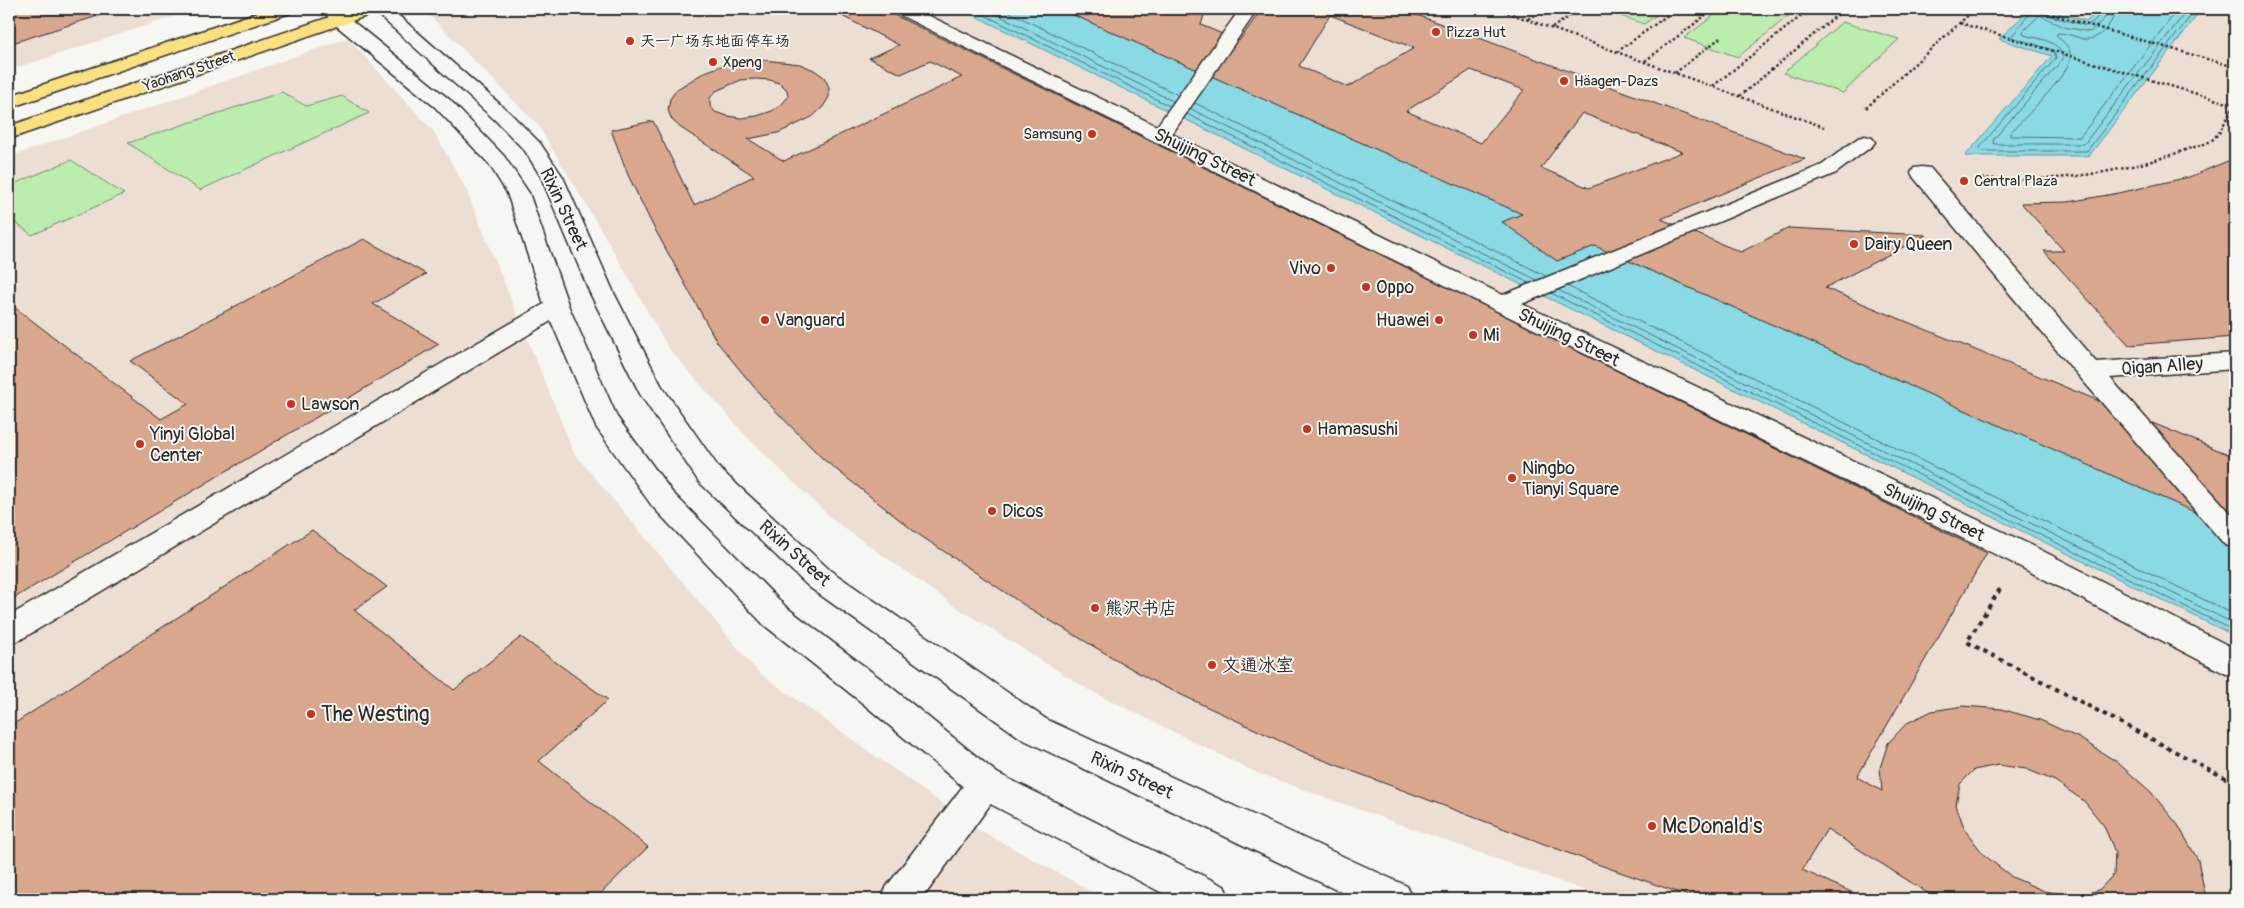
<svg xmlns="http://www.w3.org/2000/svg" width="2244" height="908" font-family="Pangolin,'LXGW WenKai TC',sans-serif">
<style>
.built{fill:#edded4}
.green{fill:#baedae;stroke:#728c6c}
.water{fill:#8adae6;stroke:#64949b}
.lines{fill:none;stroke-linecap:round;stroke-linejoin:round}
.shore{stroke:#517176;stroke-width:1}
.building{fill:#d9a78d;stroke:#2b2b2b;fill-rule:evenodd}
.street-casing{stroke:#2b2b2b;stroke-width:3}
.secondary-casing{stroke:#2b2b2b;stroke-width:3}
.primary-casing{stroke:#2b2b2b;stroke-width:3}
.path-far1{stroke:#2b2b2b;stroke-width:2.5;stroke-dasharray:2.5 2.5;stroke-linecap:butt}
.path{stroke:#2b2b2b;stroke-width:4;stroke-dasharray:4.5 4.5;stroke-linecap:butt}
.street{fill:#f6f6f2;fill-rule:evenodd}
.secondary{fill:#f6f6f2;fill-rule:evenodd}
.primary{fill:#fbe080;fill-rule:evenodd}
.poi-dot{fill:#c8321e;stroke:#f6f6f2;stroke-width:2}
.labels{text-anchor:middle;stroke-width:4;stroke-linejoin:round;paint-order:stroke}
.far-poi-label{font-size:15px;fill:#2b2b2b;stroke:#f6f6f2;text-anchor:start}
.far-street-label{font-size:15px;fill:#2b2b2b;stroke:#f6f6f2}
.street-label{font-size:18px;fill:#2b2b2b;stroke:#f6f6f2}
.poi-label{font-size:18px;fill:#2b2b2b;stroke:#f6f6f2;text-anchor:start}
.near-poi-label{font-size:21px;fill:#2b2b2b;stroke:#f6f6f2;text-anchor:start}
</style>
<rect width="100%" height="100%" fill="#f6f6f2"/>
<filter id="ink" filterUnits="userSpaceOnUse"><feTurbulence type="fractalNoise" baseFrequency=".02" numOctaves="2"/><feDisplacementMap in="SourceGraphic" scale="10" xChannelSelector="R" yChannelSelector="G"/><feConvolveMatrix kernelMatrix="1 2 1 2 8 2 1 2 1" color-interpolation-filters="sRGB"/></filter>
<g filter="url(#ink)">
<!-- built -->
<path class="built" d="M9 9H197L9 70Z
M423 9H2235V899H1608L1255 772 1087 689 953 605 833 520 746 436 669 349 607 240 538 125Z
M348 38 434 132 465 187 574 453 758 672 976 828 1105 899H9V157Z"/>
<!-- green -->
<path class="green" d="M1600 9H1665L1644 24Z
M1722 9H1797L1738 57 1684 38Z
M1842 22 1899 39 1843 93 1783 73Z
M282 92 306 106 342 96 369 113 200 190 128 143Z
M71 160 124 194 32 235 9 218V186Z"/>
<!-- water -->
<path class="water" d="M961 9H1107L2235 502V636Z
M2030 9H2044L2087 21 2099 9H2202L2089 156H1965L2052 56 1999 39Z"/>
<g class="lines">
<!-- shore -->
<path class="shore" d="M972 9 1170 106
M986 9 1173 101
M1003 9 1178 95
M2033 9 2011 37 2053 50 2056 58 1980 147 1981 151H2087L2196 9
M2047 9 2050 16 2087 26 2096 19 2102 9
M2108 9 2105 18 2090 32 2064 27 2040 15 2023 31 2024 35C2039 39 2060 40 2063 59L1993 140 1994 144H2084L2188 9
M2116 9C2113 23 2100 41 2084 39 2075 37 2067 33 2057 33V37C2065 42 2072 49 2070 59 2068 76 2023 119 2010 133V136L2080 137 2178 9
M1195 103 1546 276
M1191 109 1537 280
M1187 114 1529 283
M1567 286 2235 615
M1558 290 2235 624
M1551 293 2235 631"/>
</g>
<!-- building -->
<path class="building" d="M9 9H120L9 44Z
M828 9H882L1987 553 1857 777 1882 791 1880 768 1888 743 1907 723 1932 711 1963 706 2001 709 2040 720 2079 738 2117 762 2151 792 2178 825 2198 860 2206 899H1937L1827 829 1802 870 1867 899H1697L1597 864 1310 755 1154 682 1027 607 915 532 823 459 764 399 717 342 652 224 628 175 611 130 653 121 694 205 754 176 681 128 672 120 668 110 670 99 677 89 705 72 724 65 764 60 800 64 814 70 824 77 829 87V97L823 107 812 117 778 133 748 139 784 161 962 77 930 61 901 74 869 58 899 45ZM756 79 770 80 781 84 787 90 788 97 782 104 772 111 757 116 741 118 727 116 715 112 710 106V98L716 91 741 80ZM1998 765 2026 769 2055 781 2084 801 2104 826 2115 852 2114 874 2099 890 2076 896 2044 891 2012 877 1984 855 1965 830 1956 805 1960 784 1974 770Z
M1060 9H1206L1201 25 1239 41 1262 9H1401L1805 159 1661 219 1741 252 1789 228 1926 235 1825 288 2235 457V530L1595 246 1557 261 1502 222 1522 214ZM1330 15 1414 48 1348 87 1299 66ZM1471 70 1524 90 1481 143 1406 111ZM1582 113 1682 152 1589 188 1541 168Z
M2235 158V337L2129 345 2044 251H2064L2021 203 2068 202 2119 193 2189 177Z
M364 239 426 274 373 304 439 344 9 601V303L161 419 188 404 130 361Z
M312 530 387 587 354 610 454 690 521 637 608 700 539 761 648 847 595 899H9V727Z"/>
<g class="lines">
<!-- street casing -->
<g class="street-casing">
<path id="street" d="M893 9H915L1157 126 1240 9H1258L1172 134 1503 295 1822 165 1858 138 1865 136 1872 138 1875 142 1872 146 1836 173 1522 304 2033 546 2235 649V677L2224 673 2011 562 1493 309 896 13Z
M1922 167 1930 168 2096 362 2235 353V369L2110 378 2235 518V548L2225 545 2059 353 1914 178 1911 173 1914 168Z
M985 768 997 773 1002 784 997 795 922 899H881L887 886 973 773Z"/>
</g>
<!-- secondary casing -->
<g class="secondary-casing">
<path id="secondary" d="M322 9H340L345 15 449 99 504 156 529 193 569 307 617 417 672 492 786 607 885 682 997 773 1224 886 1230 899H1174L973 795 861 702 764 625 652 506 596 427 551 321 20 640 9 644V616L544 304 507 193 489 164 435 107 333 23Z
M372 9H391L510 113 540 143 563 177 614 293 661 385 719 468 831 571 1046 719 1407 886 1413 899H1355L1022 739 809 587 699 482 640 394 590 293 541 177 525 151 496 121Z"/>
</g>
<!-- primary casing -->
<g class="primary-casing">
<path id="primary" d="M267 9H293L290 13 9 108V96Z
M353 9H378L375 13 9 139V126Z"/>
</g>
<!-- path-far1 -->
<path class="path-far1" d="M1498 9 1824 127
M2033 9 2235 67
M1528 19 1544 9
M1960 23 2234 105
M1552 28 1580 9
M1617 52 1676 9
M1645 61 1714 9
M1675 73 1721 37
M1713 86 1810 9
M1740 96 1842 11 1834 9
M1866 108 1975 9
M1977 178C2048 183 2118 175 2185 150 2194 147 2203 145 2211 141L2219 133 2235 104"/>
<!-- path -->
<path class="path" d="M2000 589 1967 642 2235 783"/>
<!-- street -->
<use href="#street" class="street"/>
<!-- secondary -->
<use href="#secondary" class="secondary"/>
<!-- primary -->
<use href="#primary" class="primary"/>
</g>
</g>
<!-- markers -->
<g class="poi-dot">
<circle cx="1436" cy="32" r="5"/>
<circle cx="630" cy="41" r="5"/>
<circle cx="713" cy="62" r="5"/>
<circle cx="1564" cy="81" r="5"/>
<circle cx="1092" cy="134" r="5"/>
<circle cx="1964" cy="181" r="5"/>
<circle cx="1854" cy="244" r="5"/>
<circle cx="1331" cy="268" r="5"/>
<circle cx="1366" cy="287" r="5"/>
<circle cx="765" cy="320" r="5"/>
<circle cx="1439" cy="320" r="5"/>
<circle cx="1473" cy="335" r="5"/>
<circle cx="291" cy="404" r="5"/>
<circle cx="1307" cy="429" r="5"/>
<circle cx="140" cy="444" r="5"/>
<circle cx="1512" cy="478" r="5"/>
<circle cx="992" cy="511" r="5"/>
<circle cx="1095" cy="608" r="5"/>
<circle cx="1212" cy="665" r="5"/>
<circle cx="311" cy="714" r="5"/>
<circle cx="1652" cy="826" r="5"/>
</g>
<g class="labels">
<!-- far-poi labels -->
<g class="far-poi-label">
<text x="1446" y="37">Pizza Hut</text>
<text x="640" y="46">天一广场东地面停车场</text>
<text x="723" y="67">Xpeng</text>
<text x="1574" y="86">Häagen-Dazs</text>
<text x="1082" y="139" text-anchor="end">Samsung</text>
<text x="1974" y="186">Central Plaza</text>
</g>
<!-- far-street labels -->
<g class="far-street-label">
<text transform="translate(189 71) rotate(-19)" y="5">Yaohang Street</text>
</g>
<!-- street labels -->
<g class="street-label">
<text transform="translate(1205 157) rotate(26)" y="6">Shuijing Street</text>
<text transform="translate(564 209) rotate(65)" y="6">Rixin Street</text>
<text transform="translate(1569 337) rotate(26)" y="6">Shuijing Street</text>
<text transform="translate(2162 366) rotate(-4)" y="6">Qigan Alley</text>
<text transform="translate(1934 512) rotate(26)" y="6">Shuijing Street</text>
<text transform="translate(795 553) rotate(42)" y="6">Rixin Street</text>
<text transform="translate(1132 775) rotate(25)" y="6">Rixin Street</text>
</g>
<!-- poi labels -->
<g class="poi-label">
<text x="1864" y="250">Dairy Queen</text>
<text x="1321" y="274" text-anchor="end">Vivo</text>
<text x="1376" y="293">Oppo</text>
<text x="775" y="326">Vanguard</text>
<text x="1429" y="326" text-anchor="end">Huawei</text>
<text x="1483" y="341">Mi</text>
<text x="301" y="410">Lawson</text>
<text x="1317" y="435">Hamasushi</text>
<text x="150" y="440">Yinyi Global<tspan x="150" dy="21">Center</tspan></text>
<text x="1522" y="474">Ningbo<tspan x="1522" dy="21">Tianyi Square</tspan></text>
<text x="1002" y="517">Dicos</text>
<text x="1105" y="614">熊沢书店</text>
<text x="1222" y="671">文通冰室</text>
</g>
<!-- near-poi labels -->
<g class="near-poi-label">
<text x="321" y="721">The Westing</text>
<text x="1662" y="833">McDonald's</text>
</g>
</g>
<!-- margin -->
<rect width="2244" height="908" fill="none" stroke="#f6f6f2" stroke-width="30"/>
<rect x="15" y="15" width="2214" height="878" fill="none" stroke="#2b2b2b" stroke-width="2" filter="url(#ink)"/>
</svg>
